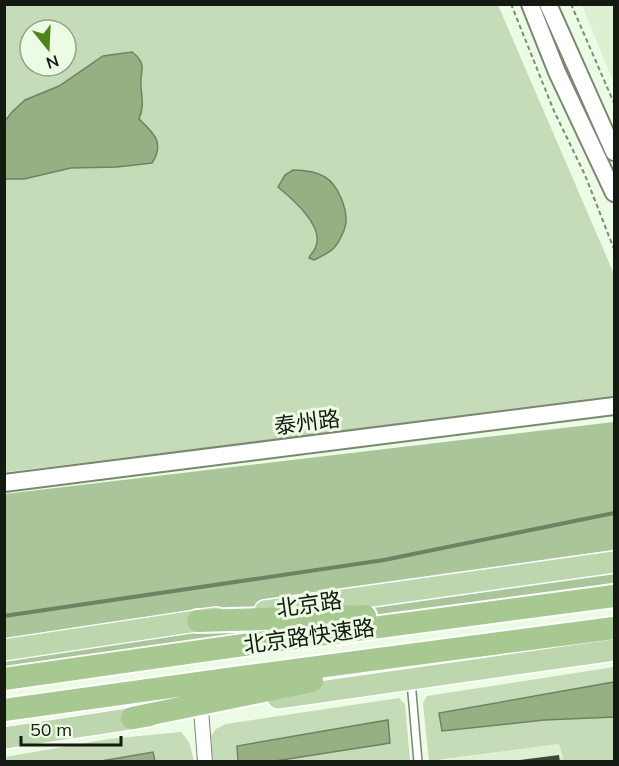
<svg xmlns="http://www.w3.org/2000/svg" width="619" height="766" font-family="Mulish,'Noto Sans SC',sans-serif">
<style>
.built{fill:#ddf0d1}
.green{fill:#c6dbb8;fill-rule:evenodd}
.forest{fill:#aac599}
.water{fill:#96b084;stroke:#6f8362;stroke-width:1.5}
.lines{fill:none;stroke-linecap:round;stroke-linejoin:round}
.stream{stroke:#6f8362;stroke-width:4}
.building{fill:#3e4a36;filter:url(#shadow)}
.service-casing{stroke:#7a8872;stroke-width:10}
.minor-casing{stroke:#7a8872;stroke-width:16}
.tertiary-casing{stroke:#7a8872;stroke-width:20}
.primary-casing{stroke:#fff;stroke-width:24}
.trunk-casing{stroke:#fff;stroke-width:26}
.path{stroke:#818b7b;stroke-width:2;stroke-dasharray:4.5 3;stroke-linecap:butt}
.service{stroke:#fff;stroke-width:7}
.minor{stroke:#fff;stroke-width:14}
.tertiary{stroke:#fff;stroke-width:16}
.primary{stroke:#bed6ad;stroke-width:21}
.trunk{stroke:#a8c892;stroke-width:22}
.labels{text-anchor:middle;stroke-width:6;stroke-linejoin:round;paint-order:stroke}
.street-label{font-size:22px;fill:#141911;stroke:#ecfbe3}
</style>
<defs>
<filter id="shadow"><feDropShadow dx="5.5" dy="5.5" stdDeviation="1.5" flood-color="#0004"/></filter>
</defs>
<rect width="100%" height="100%" fill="#ecfbe3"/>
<!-- built -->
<path class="built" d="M582 5H614V82L608 69Z
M560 744 614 761 429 762Z"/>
<!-- green -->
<path class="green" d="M4 5H498L614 274V399L5 472ZM30 30H66V66H30Z
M614 667V761H564L559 744 429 761 423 703 427 696Z
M399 698 405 704 410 761H213L211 736 216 729 226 724Z
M181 732 189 742 194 761 5 762V757L109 739Z"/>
<!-- forest -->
<path class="forest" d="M614 422V584L5 669V494Z"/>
<!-- water -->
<path class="water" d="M132 52C149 65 139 72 141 87 142 98 144 108 139 119 154 133 165 143 152 163L117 167 71 168 24 179H5V121L12 112 25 100 59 86 103 56Z
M293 170C304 170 315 171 325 177 338 185 347 208 346 222 345 231 339 242 334 248 329 253 320 257 314 260L309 258C311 253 315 251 316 246 324 225 291 198 278 187L285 175Z
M614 682V717L544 720 442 731 439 713Z
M388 720 390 743 275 761H238L237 746Z
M153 752 155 761H101Z"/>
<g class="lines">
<!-- stream -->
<path class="stream" d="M4 616 384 560 614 513"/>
</g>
<!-- building -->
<path class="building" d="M559 755 560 762H520V760Z"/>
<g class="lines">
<!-- service casing -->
<g class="service-casing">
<path id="service" d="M411 681 418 762"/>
</g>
<!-- minor casing -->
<g class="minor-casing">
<path id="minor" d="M201 709 205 762"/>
</g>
<!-- tertiary casing -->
<g class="tertiary-casing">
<path id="tertiary" d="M530 4 557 72 614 193
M548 4 614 152
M4 483 614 406"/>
</g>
<!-- primary casing -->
<g class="primary-casing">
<path id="primary" d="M265 611 614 562
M4 650 216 618
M278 698 614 650
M4 738 149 716"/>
</g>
<!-- trunk casing -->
<g class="trunk-casing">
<path id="trunk" d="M198 621 365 616
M4 679 236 646 614 596
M4 710 242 677 614 628
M132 718 312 681"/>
</g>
<!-- path -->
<path class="path" d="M511 4 554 111 585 175 614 249
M571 4 614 103"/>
<!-- service -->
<use href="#service" class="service"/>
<!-- minor -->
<use href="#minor" class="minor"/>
<!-- tertiary -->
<use href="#tertiary" class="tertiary"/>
<!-- primary -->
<use href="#primary" class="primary"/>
<!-- trunk -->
<use href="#trunk" class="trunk"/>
</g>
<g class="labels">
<!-- street labels -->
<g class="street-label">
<text transform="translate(307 422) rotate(-7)" y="8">泰州路</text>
<text transform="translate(309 604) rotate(-8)" y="8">北京路</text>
<text transform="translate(309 636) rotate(-8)" y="8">北京路快速路</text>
</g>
</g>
<!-- border -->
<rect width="619" height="766" fill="none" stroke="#141911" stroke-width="12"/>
<!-- north arrow -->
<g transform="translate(48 48) rotate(162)"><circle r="28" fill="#ecfbe3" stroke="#96a18f" stroke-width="1.5"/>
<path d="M0-4.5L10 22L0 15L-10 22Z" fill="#4e831a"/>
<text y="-9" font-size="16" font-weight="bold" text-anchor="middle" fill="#141911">N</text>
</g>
<!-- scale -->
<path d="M21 736v9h100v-9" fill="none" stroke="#141911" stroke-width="3"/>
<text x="30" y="736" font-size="18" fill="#141911" stroke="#ecfbe3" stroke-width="4.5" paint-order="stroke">50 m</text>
</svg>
